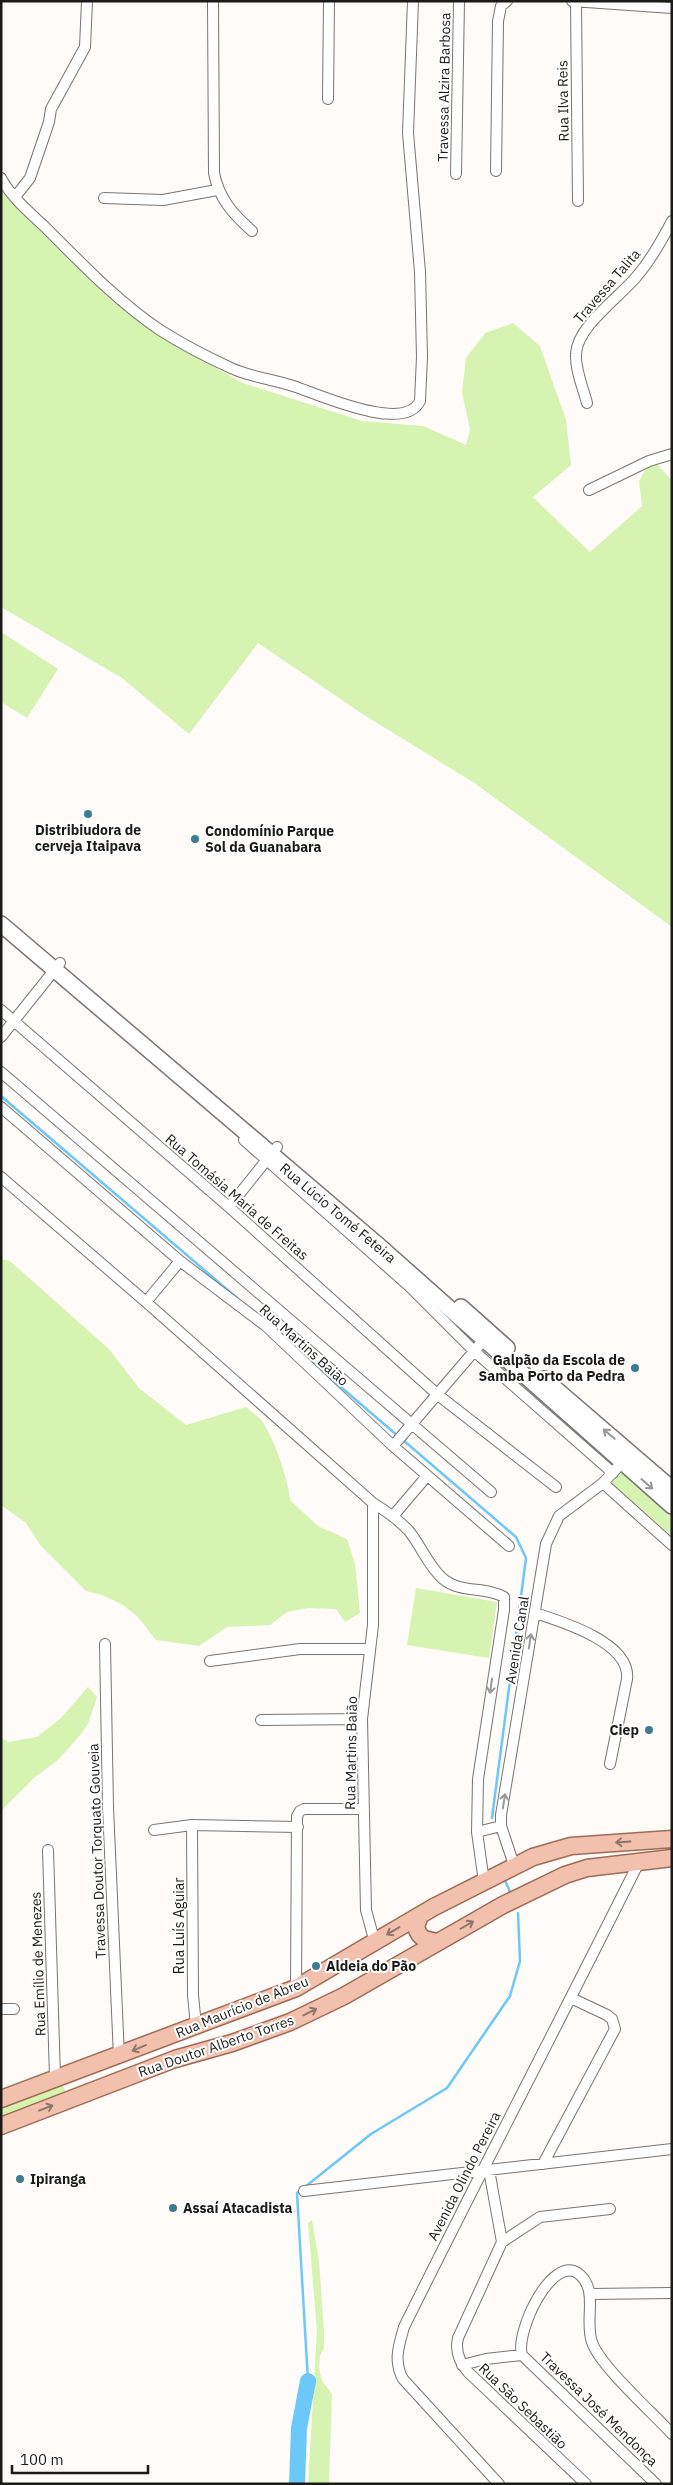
<svg xmlns="http://www.w3.org/2000/svg" width="673" height="2485" font-family="'IBM Plex Sans',sans-serif">
<style>
.green{fill:#d6f3b1}
.lines{fill:none;stroke-linecap:round;stroke-linejoin:round}
.stream{stroke:#6dc8fa;stroke-width:2.5}
.river{stroke:#6dc8fa;stroke-width:16}
.minor-casing{stroke:#787573;stroke-width:12}
.secondary-casing{stroke:#787573;stroke-width:18}
.primary-casing{stroke:#9f6b55;stroke-width:19}
.minor{stroke:#fff;stroke-width:10}
.secondary{stroke:#fff;stroke-width:15}
.primary{stroke:#f1c1ad;stroke-width:16}
.oneway{stroke:#989897}
.oneway2{stroke:#90766a}
.poi-dot{fill:#3d7b91;stroke:#fff;stroke-width:2}
.labels{text-anchor:middle;stroke-width:4;stroke-linejoin:round;paint-order:stroke}
.street-label{font-size:14px;fill:#1a1a18;stroke:#fff}
.poi-label{font-size:14px;font-weight:bold;fill:#1a1a18;stroke:#fff;text-anchor:start}
</style>
<rect width="100%" height="100%" fill="#fefbf8"/>
<!-- green -->
<path class="green" d="M1 181 87 269 173 344 243 383 362 421 423 426 466 445 470 429 462 393 466 358 485 333 513 323 540 346 566 420 571 465 533 497 590 552 642 506 639 481 650 462 658 465 672 481V927L473 782 364 715 258 643 189 734 122 678 1 607Z
M1 632 58 669 27 718 1 702Z
M1 1259 10 1261 109 1349 139 1388 186 1425 246 1407C250 1411 257 1415 261 1420 273 1434 289 1482 290 1500L318 1526 347 1539 355 1564 360 1613 345 1622 336 1609 308 1608 287 1612 270 1625 227 1627 199 1646 156 1640 137 1616 123 1605 102 1595 86 1591 40 1545 26 1523 1 1505Z
M620 1469 672 1511V1536L612 1484V1480Z
M416 1588 497 1602 489 1658 407 1645Z
M88 1687 97 1697 88 1724 81 1734 58 1760 34 1778 1 1811V1737L8 1742 37 1737 61 1718Z
M60 2079 67 2095 1 2118V2101Z
M312 2220 319 2261 324 2333V2349L320 2355 319 2368 322 2381 332 2394 329 2484H308L317 2331 308 2223Z"/>
<g class="lines">
<!-- stream -->
<path class="stream" d="M1 1096 237 1298
M306 1357 399 1437
M403 1440 516 1537 526 1558 492 1818
M505 1880 510 1892
M305 2187 371 2134 447 2088 510 1996 520 1961 518 1913
M301 2190 297 2193 308 2381"/>
<!-- river -->
<path class="river" d="M297 2484 299 2428 308 2381"/>
<!-- minor casing -->
<g class="minor-casing">
<path id="minor" d="M213 1 214 173C219 199 233 214 252 231
M572 1 672 8
M576 2 578 201
M328 99 329 1
M496 171 498 21 501 6 507 1
M456 174 459 1
M1 178C11 197 29 212 44 226 80 262 118 302 160 330 182 344 207 357 231 368 250 377 272 379 293 386 318 394 404 434 420 401L422 357 420 272 408 133 413 1
M15 197 30 178 49 122 51 109 85 47 87 1
M104 198 163 200 217 190
M587 403C583 388 575 369 576 354 577 326 620 297 637 276 651 260 662 240 672 221
M589 490 649 461 672 454
M1 1010 229 1207 438 1395 556 1487
M1 1037 60 963
M1 1072 491 1492
M1 1107 180 1261 266 1326 393 1446 509 1546
M244 1140 409 1286 474 1351 613 1473
M1 1177 146 1302 373 1503C386 1511 399 1520 409 1531 421 1546 428 1565 442 1578 460 1594 485 1586 504 1597V1610L478 1779 477 1832 484 1882
M229 1207 277 1147
M146 1302 180 1261
M393 1446 488 1335
M603 1483 672 1545
M373 1503V1625L362 1719 366 1910 375 1943
M393 1516 427 1476
M535 1613C563 1622 631 1643 627 1679L610 1764
M105 1644 108 1807 119 2057
M210 1661 300 1649H370
M261 1720 362 1719
M192 1825 193 1995 196 2026
M154 1830 192 1825 298 1827
M477 1832 501 1826
M48 1850 55 2077
M514 1865 501 1826V1815L546 1544 559 1516 603 1483 617 1468
M296 1988 297 1816 300 1811 304 1809H363
M1 2009H14
M543 2164 615 2029 612 2019 607 2015 571 1998
M489 2170 502 2242 458 2338C455 2351 459 2362 468 2372L586 2484
M304 2191 672 2149
M502 2242 540 2217 610 2209
M590 2294 672 2293
M522 2355C515 2332 552 2253 579 2274 599 2290 584 2321 592 2342 599 2365 653 2413 672 2434
M522 2355 656 2484
M462 2365 486 2359 522 2355
M499 2484 403 2379C393 2361 399 2345 404 2327 481 2171 562 2017 639 1862"/>
</g>
<!-- secondary casing -->
<g class="secondary-casing">
<path id="secondary" d="M1 924 378 1245 672 1506
M461 1307 507 1348
M544 1379 672 1489"/>
</g>
<!-- primary casing -->
<g class="primary-casing">
<path id="primary" d="M420 1915 416 1927C420 1940 426 1940 438 1942
M1 2099 296 1988 434 1907 533 1857 571 1846 672 1839
M1 2126 175 2059 232 2043 290 2022 344 1996 503 1905 565 1875 587 1868 672 1858"/>
</g>
<!-- minor -->
<use href="#minor" class="minor"/>
<!-- secondary -->
<use href="#secondary" class="secondary"/>
<!-- primary -->
<use href="#primary" class="primary"/>
</g>
<!-- one-way arrows -->
<defs><path id="oneway-shaft" d="M-6 0H5M1.5-3L5.5 0L1.5 3" fill="none" stroke-width="1.6" stroke-linecap="round" stroke-linejoin="round" transform="scale(1.25)"/></defs>
<g class="oneway">
<use href="#oneway-shaft" transform="translate(609 1434) rotate(-140)"/>
<use href="#oneway-shaft" transform="translate(647 1484) rotate(41)"/>
<use href="#oneway-shaft" transform="translate(530 1641) rotate(-81)"/>
<use href="#oneway-shaft" transform="translate(491 1686) rotate(98)"/>
<use href="#oneway-shaft" transform="translate(504 1801) rotate(-81)"/>
</g>
<g class="oneway2">
<use href="#oneway-shaft" transform="translate(623 1842) rotate(176)"/>
<use href="#oneway-shaft" transform="translate(467 1925) rotate(-30)"/>
<use href="#oneway-shaft" transform="translate(393 1931) rotate(149)"/>
<use href="#oneway-shaft" transform="translate(310 2012) rotate(-26)"/>
<use href="#oneway-shaft" transform="translate(139 2048) rotate(157)"/>
<use href="#oneway-shaft" transform="translate(46 2108) rotate(-21)"/>
</g>
<!-- markers -->
<g class="poi-dot">
<circle cx="88" cy="814" r="5"/>
<circle cx="195" cy="839" r="5"/>
<circle cx="635" cy="1368" r="5"/>
<circle cx="649" cy="1730" r="5"/>
<circle cx="316" cy="1966" r="5"/>
<circle cx="20" cy="2179" r="5"/>
<circle cx="173" cy="2208" r="5"/>
</g>
<g class="labels">
<!-- street labels -->
<g class="street-label">
<text transform="translate(444 87) rotate(-89)" y="5">Travessa Alzira Barbosa</text>
<text transform="translate(563 101) rotate(-91)" y="5">Rua Ilva Reis</text>
<text transform="translate(607 286) rotate(-49)" y="5">Travessa Talita</text>
<text transform="translate(237 1197) rotate(41)" y="5">Rua Tomásia Maria de Freitas</text>
<text transform="translate(338 1213) rotate(40)" y="5">Rua Lúcio Tomé Feteira</text>
<text transform="translate(304 1345) rotate(42)" y="5">Rua Martins Baião</text>
<text transform="translate(517 1640) rotate(-81)" y="5">Avenida Canal</text>
<text transform="translate(351 1753) rotate(-89)" y="5">Rua Martins Baião</text>
<text transform="translate(97 1851) rotate(-92)" y="5">Travessa Doutor Torquato Gouveia</text>
<text transform="translate(179 1926) rotate(-90)" y="5">Rua Luís Aguiar</text>
<text transform="translate(38 1964) rotate(-92)" y="5">Rua Emílio de Menezes</text>
<text transform="translate(242 2007) rotate(-22)" y="5">Rua Maurício de Abreu</text>
<text transform="translate(216 2046) rotate(-19)" y="5">Rua Doutor Alberto Torres</text>
<text transform="translate(464 2176) rotate(-63)" y="5">Avenida Olindo Pereira</text>
<text transform="translate(523 2406) rotate(44)" y="5">Rua São Sebastião</text>
<text transform="translate(599 2409) rotate(44)" y="5">Travessa José Mendonça</text>
</g>
<!-- poi labels -->
<g class="poi-label">
<text x="88" y="835" text-anchor="middle">Distribiudora de<tspan x="88" dy="16">cerveja Itaipava</tspan></text>
<text x="205" y="836">Condomínio Parque<tspan x="205" dy="16">Sol da Guanabara</tspan></text>
<text x="625" y="1365" text-anchor="end">Galpão da Escola de<tspan x="625" dy="16">Samba Porto da Pedra</tspan></text>
<text x="639" y="1735" text-anchor="end">Ciep</text>
<text x="326" y="1971">Aldeia do Pão</text>
<text x="30" y="2184">Ipiranga</text>
<text x="183" y="2213">Assaí Atacadista</text>
</g>
</g>
<!-- border -->
<rect width="673" height="2485" fill="none" stroke="#1a1a18" stroke-width="5"/>
<!-- scale -->
<path d="M12 2465v8h136v-8" fill="none" stroke="#1a1a18" stroke-width="2.5"/>
<text x="20" y="2465" font-size="15" fill="#1a1a18" stroke="#ffffff" stroke-width="4" paint-order="stroke">100 m</text>
</svg>
